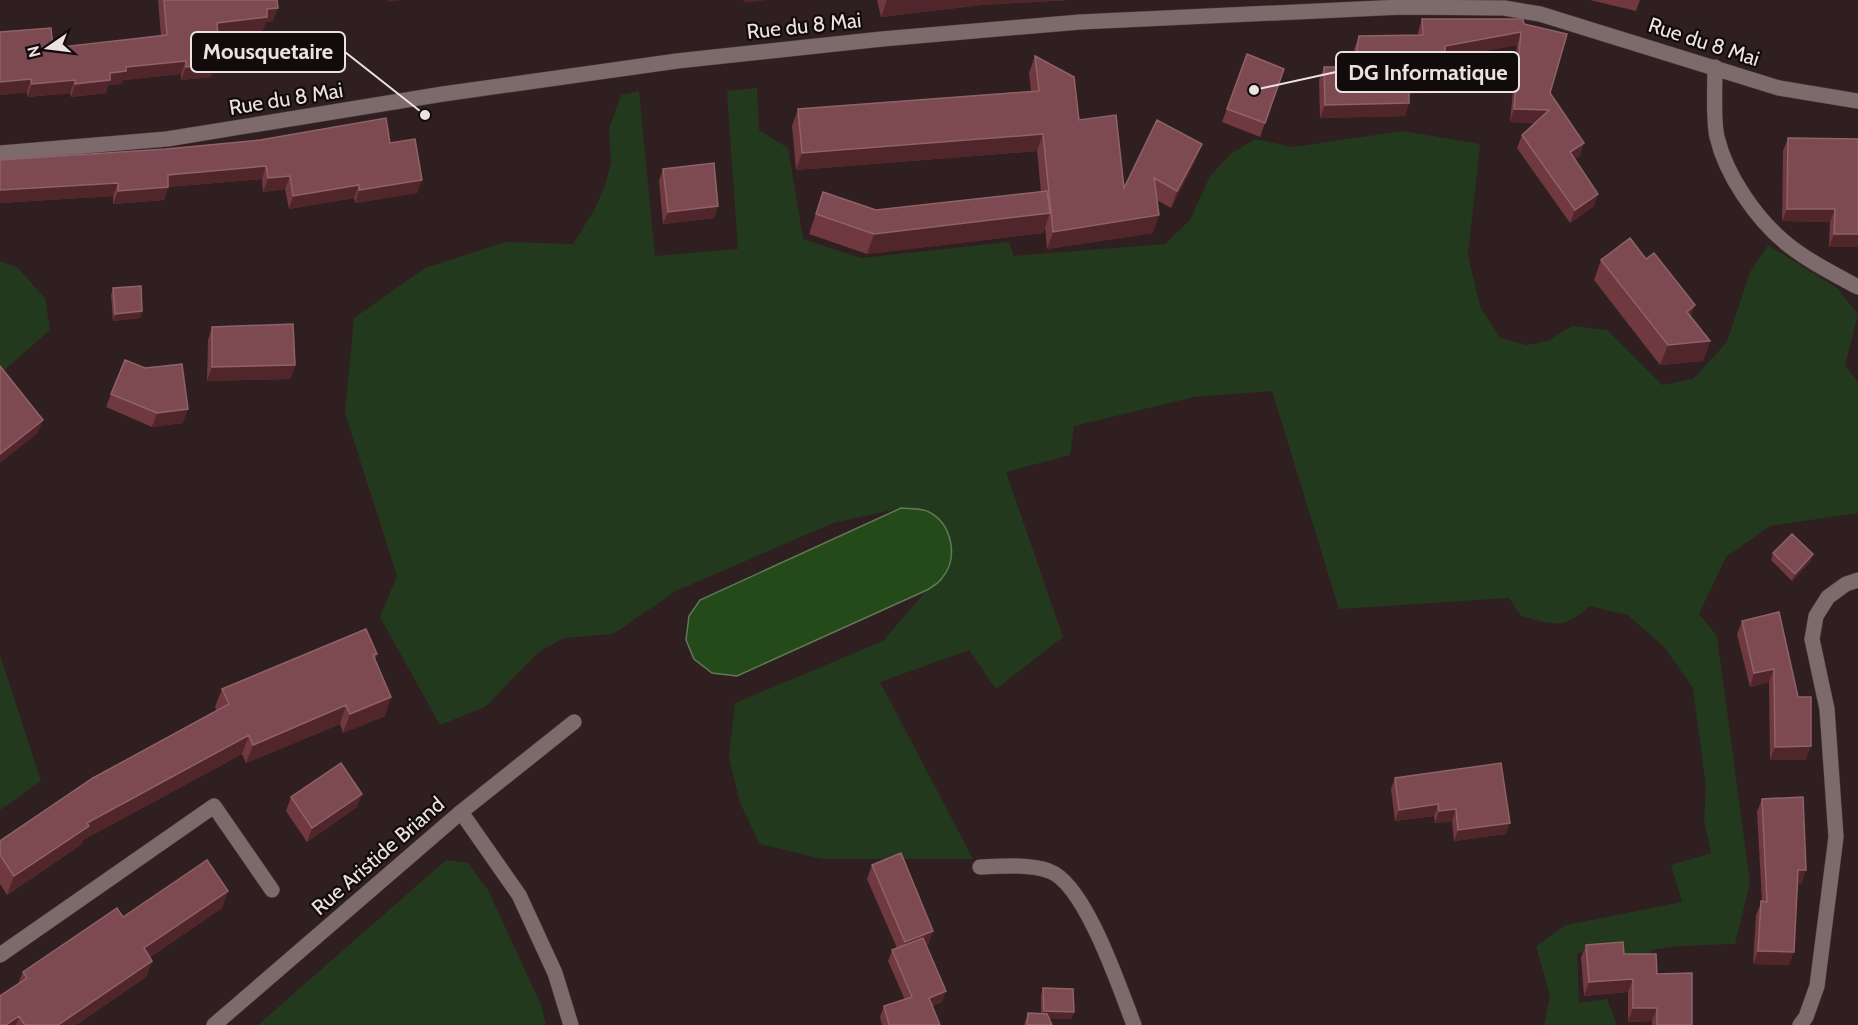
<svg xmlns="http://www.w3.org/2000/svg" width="1858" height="1025" font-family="Cabin,sans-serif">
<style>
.green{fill:#23391d}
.water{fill:#254a1a;stroke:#617856;stroke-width:1.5}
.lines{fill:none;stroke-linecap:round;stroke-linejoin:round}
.lane-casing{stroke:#4a3d3e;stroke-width:16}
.street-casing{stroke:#4a3d3e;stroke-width:16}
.secondary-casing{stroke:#4a3d3e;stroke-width:16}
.lane{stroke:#7d6a6b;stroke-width:15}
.street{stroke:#7d6a6b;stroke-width:15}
.secondary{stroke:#7d6a6b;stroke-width:15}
.wall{fill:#70383f}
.shaded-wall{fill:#51262b}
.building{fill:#7e4a51;stroke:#8f6268;stroke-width:1.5}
.labels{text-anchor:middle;stroke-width:4.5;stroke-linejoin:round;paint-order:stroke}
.street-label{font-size:21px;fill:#ede2e3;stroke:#120b0c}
.leader{fill:none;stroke:#ede2e3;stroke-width:2}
.callout-dot{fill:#ede2e3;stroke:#120b0c;stroke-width:2}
.callout{fill:#120b0c;stroke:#ede2e3;stroke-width:2}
.callout-label{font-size:22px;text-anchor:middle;font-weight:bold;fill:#ede2e3}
</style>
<rect width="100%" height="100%" fill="#2f1f20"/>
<!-- green -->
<path class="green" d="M757 88 759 130 788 148 803 239 861 258 1009 242 1014 256 1165 244 1190 220 1210 176 1232 153 1255 139 1293 147 1403 131 1480 144 1468 255 1480 306 1500 338 1527 345 1548 341 1572 326 1607 330 1662 385 1693 379 1727 342 1750 272 1768 245 1837 288 1858 314 1845 365 1858 382V513L1770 526 1726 557 1699 614 1717 636 1750 883 1735 944 1680 946 1651 950 1648 965 1624 966 1619 949 1577 953 1579 1003 1607 999 1617 1025H1544L1550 995 1536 946 1566 925 1682 902 1671 865 1711 853 1704 819 1706 787 1693 688 1665 648 1628 615 1589 606C1564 631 1552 624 1521 616L1509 598 1339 609 1272 391 1194 397 1074 426 1070 455 1006 472 1063 637 996 689 969 650 880 682 973 859H822L760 844 740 803 729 758 735 703 883 641 927 590 942 579 941 521 928 511 901 508 833 523 676 591 613 634 564 638 540 651 485 707 440 725 380 617 397 576 345 413 354 318 425 268 505 242 573 244 595 209 606 182 611 162 609 129 621 95 639 91 655 256 738 249 727 91Z
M0 261 18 268 45 298 50 330 0 374Z
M0 655 41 781 0 810Z
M446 860 468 863 488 890 542 1007 546 1025H258Z"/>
<!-- water -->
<path class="water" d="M901 508C910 509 922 508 929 512 952 524 959 558 942 578 939 583 932 587 927 590L737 676 712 673 694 659 686 640 689 616 700 600Z"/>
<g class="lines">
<!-- lane casing -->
<g class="lane-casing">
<path id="lane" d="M980 867C999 866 1031 864 1049 871 1085 883 1120 989 1134 1025
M0 955 214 806 272 890"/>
</g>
<!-- street casing -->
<g class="street-casing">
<path id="street" d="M1715 67C1715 86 1713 120 1717 137 1726 175 1756 219 1787 244 1808 261 1834 274 1858 287
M461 812 519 895 555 973 571 1025
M214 1025 461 812 574 722
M1800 1025 1806 1017 1817 986 1836 837 1827 709 1812 639 1816 616 1828 597 1846 584 1858 580"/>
</g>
<!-- secondary casing -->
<g class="secondary-casing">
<path id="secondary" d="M0 153 167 139 443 94 677 61 882 39 1080 22 1402 7 1504 8 1540 14 1779 88 1858 101"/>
</g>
<!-- lane -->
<use href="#lane" class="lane"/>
<!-- street -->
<use href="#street" class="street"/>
<!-- secondary -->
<use href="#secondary" class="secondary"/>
</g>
<!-- wall -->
<path class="wall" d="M158 0H277L273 21 266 22 262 31 218 35 214 46 211 77 181 80V74L123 80 121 84 108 85 106 93 71 97 70 93 27 97V92L0 95 53 48 161 36Z
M877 0H1068L981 5 881 17Z
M1590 0H1640L1636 11Z
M1422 19 1524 24 1550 93 1580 156 1575 159 1594 206 1570 223 1517 148 1522 135 1535 123 1510 122 1517 45 1445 58 1441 93H1409V103L1405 116 1320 118 1319 80 1324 67H1352L1354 49 1359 36 1418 35V32Z
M1247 54 1284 69 1260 137 1222 122Z
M1035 56 1124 188 1195 161 1171 208 1157 200 1153 233 1047 249 1045 227 1043 233 867 254 809 234 823 192 876 210 1041 192 1037 151 796 170 792 126 798 109 1031 91 1029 73Z
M1788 138 1858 247H1829L1830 222 1782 221 1783 151Z
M390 143 422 180 417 193 355 203 354 198 289 209 285 189 263 192 262 179 168 187 164 200 113 204V196L0 203V160Z
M663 169 718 206 714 218 663 224 659 181Z
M1601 260 1691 317 1710 341 1703 361 1660 365 1594 280Z
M113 288 142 311 140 318 113 321 111 295Z
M212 327 295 365 290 379 207 381 208 340Z
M111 394 183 423 152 427 106 407Z
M1773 553 1811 561 1792 581 1771 560Z
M1742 621 1798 697 1806 760H1770L1769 682 1750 687 1737 634Z
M377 654 375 660 385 716 343 733 340 724 246 763 242 754 83 840 82 844 7 895 0 884V841L217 711 215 707 222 689Z
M1395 778 1506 834 1454 841 1452 821 1435 823 1434 816 1395 821 1391 789Z
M291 797 357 807 307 842 286 811Z
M1762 799 1806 870 1801 884H1798L1789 965 1753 964 1756 915 1762 901 1757 812Z
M872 865 933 931 928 944 926 945 942 1002 932 1006 940 1025H882L880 1017 884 1006 905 1000 888 961 892 950 897 948 867 879Z
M228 891 222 908 150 957 152 961 146 977 76 1025H0L23 972 123 917Z
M1586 945 1624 954 1657 974 1692 1025H1652V1021L1628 1022V992L1584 996 1581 958Z
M1043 988 1074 1012 1071 1019 1049 1018 1052 1025H1024L1028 1013 1041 1014V995Z"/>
<!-- shaded-wall -->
<path class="shaded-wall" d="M388 0H403L387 2Z
M744 0H768L743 3Z
M887 0H1068L981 5 881 17Z
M278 8 273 21 266 22 262 31 212 36 217 23 267 9Z
M1521 32 1517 45 1440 59 1445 46Z
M213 36H218L213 49Z
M186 61 181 74 123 80 121 84 108 85 106 93 71 97 75 84 126 67Z
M216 64 211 77 181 80 186 67Z
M31 79 27 92 0 95V82Z
M75 80 70 93 27 97 32 84Z
M1446 80 1441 93 1404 94 1409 81Z
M1409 103 1405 116 1320 118 1325 105Z
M1514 109 1549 110 1545 123 1510 122Z
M1043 134 1037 151 796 170 802 153Z
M1584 143 1580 156 1566 165 1570 152Z
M1202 144 1195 161 1171 208 1177 191Z
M266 166 262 179 168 187 164 200 113 204 118 191 168 175Z
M290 176 285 189 263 192 268 178Z
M422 180 417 193 355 203 359 190Z
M118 183 113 196 0 203V190Z
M359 185 354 198 289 209 293 196Z
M1598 194 1594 206 1570 223 1575 210Z
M718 206 714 218 663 224 668 212Z
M1787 209H1835L1830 222 1782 221Z
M1050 213 1043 233 867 254 874 234Z
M1159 215 1153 233 1047 249 1053 232Z
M1834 234H1858V247H1829Z
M1695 305 1688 325 1687 312Z
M142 311 140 318 113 321 115 314Z
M1710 341 1703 361 1660 365 1668 345Z
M295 365 290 379 207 381 212 367Z
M188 409 183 423 152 427 157 413Z
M43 420 38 433 0 463V454Z
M1813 554 1811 561 1792 581 1795 574Z
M1774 669 1769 682 1750 687 1754 673Z
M391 697 385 716 343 733 350 714Z
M346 705 340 724 246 763 253 745Z
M249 735 242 754 83 840 82 844 7 895 14 876 87 823Z
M1811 746 1806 760H1770L1775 747Z
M362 794 357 807 307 842 312 828Z
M1438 804 1434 816 1395 821 1399 810Z
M1456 809 1452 821 1435 823 1439 811Z
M1510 823 1506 834 1454 841 1458 830Z
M1798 870H1806L1801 884H1793Z
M228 891 222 908 138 965 144 948Z
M933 931 928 944 900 956 905 942Z
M1758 951 1794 952 1789 965 1753 964Z
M152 961 146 977 76 1025H58Z
M1633 979 1628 992 1584 996 1589 982Z
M946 991 942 1002 925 1009 929 998Z
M1633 1008H1657L1652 1021 1628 1022Z
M1044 1011 1074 1012 1071 1019 1041 1018Z
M19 1016 16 1025H6Z"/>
<!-- building -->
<path class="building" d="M164 0H277L278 8 267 9V17L217 23 218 36H213L216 64 186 67V61L126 67V71L110 73V80L75 84V80L32 84 31 79 0 82V32L51 28 53 48 167 35Z
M1422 19H1523L1524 24 1567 34 1550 93 1584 143 1570 152 1598 194 1575 210 1522 135 1549 110 1514 109 1521 32 1445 46 1446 80 1409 81V103L1325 105 1324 67H1354L1359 36 1423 35Z
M1247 54 1284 69 1265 123 1227 109Z
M1035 56 1074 77 1079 120 1116 115 1124 188 1157 120 1202 144 1177 191 1154 178 1159 215 1053 232 1043 134 802 153 798 109 1039 91Z
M386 118 390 143 415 139 422 180 359 190V185L293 196 290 176 268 178 266 166 168 175V187L118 191V183L0 190V160L166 149 260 140Z
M1788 138 1858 139V234H1834L1835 209H1787Z
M714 163 718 206 668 212 663 169Z
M1047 191 1050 213 874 234 816 214 823 192 876 210Z
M1630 238 1646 259 1654 253 1695 305 1687 312 1710 341 1668 345 1601 260Z
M141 286 142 311 115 314 113 288Z
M293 324 295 365 212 367V327Z
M125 360 145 368 182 364 188 409 157 413 111 394Z
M0 366 43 420 0 454Z
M1792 534 1813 554 1795 574 1773 553Z
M1779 612 1798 697H1811V746L1775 747 1774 669 1754 673 1742 621Z
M366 629 377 654 373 655 391 697 350 714 346 705 253 745 249 735 87 823 89 826 14 876 0 855V841L93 778 229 704 222 689Z
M341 763 362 794 312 828 291 797Z
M1501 763 1510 823 1458 830 1456 809 1439 811 1438 804 1399 810 1395 778Z
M1803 797 1806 870H1798L1794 952 1758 951 1761 901 1767 902 1762 799Z
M901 853 933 931 905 942 872 865Z
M207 860 228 891 144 948 152 961 58 1025H25L19 1016 6 1025H0V996L27 978 23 972 117 908 123 917Z
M923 938 946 991 929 998 940 1025H889L884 1006 912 997 892 950Z
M1623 942 1624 954H1656L1657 974 1692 973V1025H1657V1008H1633V979L1589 982 1586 945Z
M1043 988 1073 989 1074 1012 1044 1011Z
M1028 1013 1047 1014 1052 1025H1027Z"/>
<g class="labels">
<!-- street labels -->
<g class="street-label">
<text transform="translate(804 26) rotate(-6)" y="7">Rue du 8 Mai</text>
<text transform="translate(1704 42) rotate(18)" y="7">Rue du 8 Mai</text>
<text transform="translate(286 99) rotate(-9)" y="7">Rue du 8 Mai</text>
<text transform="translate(378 856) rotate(-41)" y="7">Rue Aristide Briand</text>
</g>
</g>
<!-- callouts -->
<path class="leader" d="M425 115L345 52M1254 90L1336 72"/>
<g class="callout-dot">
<circle cx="425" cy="115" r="6"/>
<circle cx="1254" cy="90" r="6"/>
</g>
<g class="callout">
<rect x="191" y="32" width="154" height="40" rx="6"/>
<rect x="1336" y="52" width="183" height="40" rx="6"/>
</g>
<g class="callout-label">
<text x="268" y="59">Mousquetaire</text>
<text x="1428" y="80">DG Informatique</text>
</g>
<!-- north arrow -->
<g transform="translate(48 48) rotate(256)" stroke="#120b0c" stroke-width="4.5" paint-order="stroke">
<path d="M0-4.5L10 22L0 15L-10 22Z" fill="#ede2e3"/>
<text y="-9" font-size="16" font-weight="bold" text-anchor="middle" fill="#ede2e3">N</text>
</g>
</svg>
